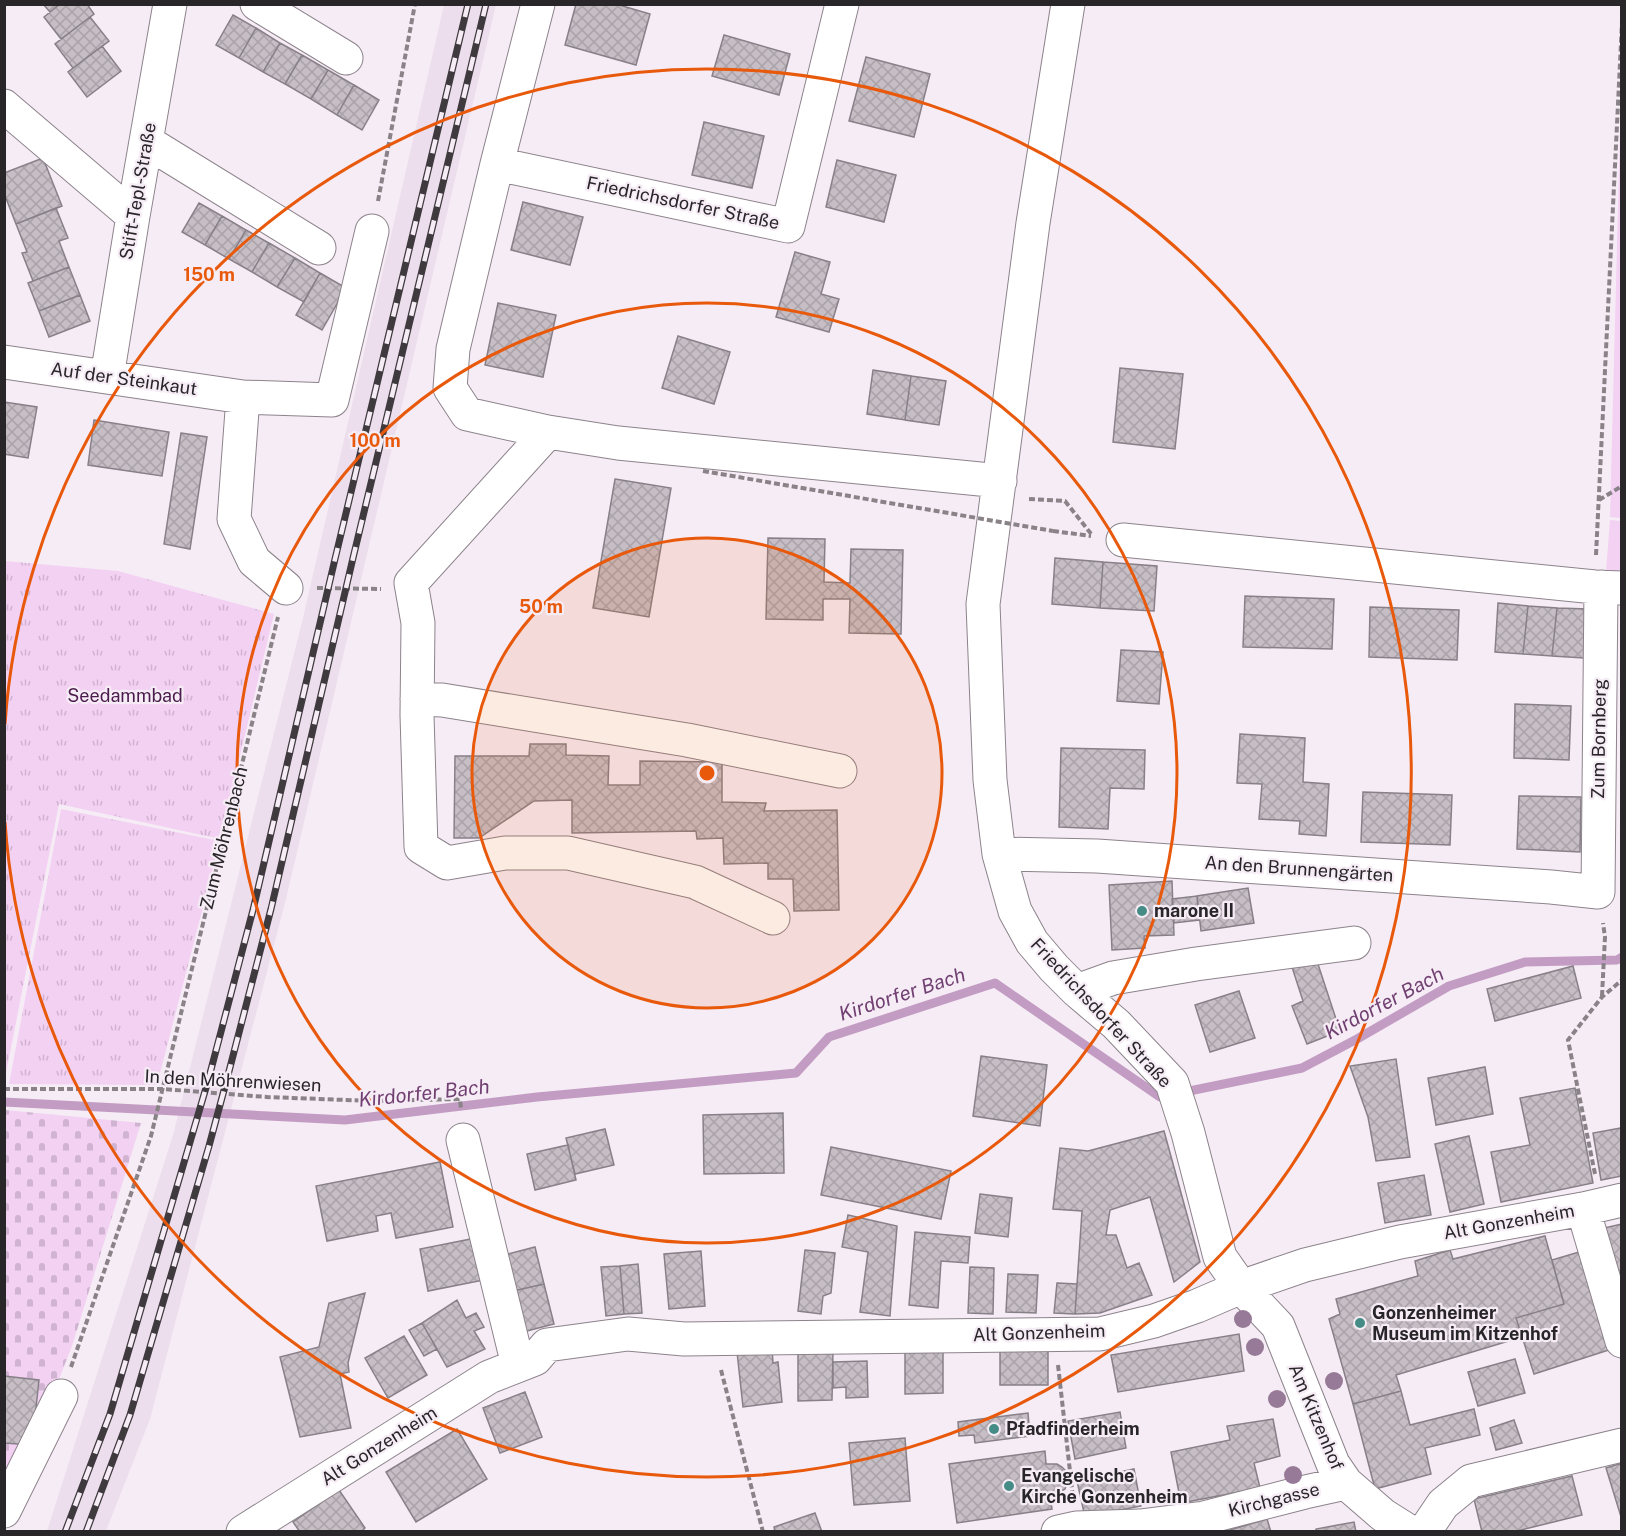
<svg xmlns="http://www.w3.org/2000/svg" width="1626" height="1536" font-family="'Public Sans',sans-serif">
<style>
.built{fill:#eddeed}
.green{fill:#f3d1f3}
.cemetery{fill:url(#cemetery-stones)}
.park{fill:url(#park-tufts)}
.lines{fill:none;stroke-linecap:round;stroke-linejoin:round}
.stream{stroke:#c39cc3;stroke-width:9}
.building{fill:url(#building-cross-hatch);stroke:#888088;stroke-width:1.5}
.minor-casing{stroke:#8c838b;stroke-width:35}
.path{stroke:#898388;stroke-width:4;stroke-dasharray:6 3;stroke-linecap:butt}
.minor{stroke:#fff;stroke-width:33}
.rail-casing{stroke:#3e3a3e;stroke-width:7}
.rail{stroke:#f6ecf5;stroke-width:4.5;stroke-dasharray:14;stroke-linecap:butt}
.path-bridge{stroke:#898388;stroke-width:4;stroke-dasharray:6 3;stroke-linecap:butt}
.tree{fill:#977998}
.ring{fill:none;stroke:#e8590c;stroke-width:3}
.poi-dot{fill:#458c86;stroke:#f6ecf5;stroke-width:2}
.labels{text-anchor:middle;stroke-width:4.5;stroke-linejoin:round;paint-order:stroke}
.street-label{font-size:18px;fill:#292629;stroke:#f6ecf5}
.park-label{font-size:18px;fill:#4a1b4c;stroke:#f6ecf5}
.poi-label{font-size:18px;font-weight:bold;fill:#292629;stroke:#f6ecf5;text-anchor:start}
.water-label{font-size:20px;font-style:italic;fill:#714072;stroke:#f6ecf5}
.centre{fill:#e8590c;stroke:#f6ecf5;stroke-width:3}
.ring-label{font-size:18px;text-anchor:middle;font-weight:bold;fill:#e8590c;stroke:#f6ecf5;stroke-width:4.5;stroke-linejoin:round;paint-order:stroke}
</style>
<defs>
<pattern id="cemetery-stones" width="16" height="16" patternUnits="userSpaceOnUse" patternTransform="scale(1.5)"><rect width="16" height="16" fill="#f3d1f3"/><path d="M2 7V4a2 2 0 0 1 4 0v3zM10 15v-3a2 2 0 0 1 4 0v3z" fill="#d0b3d0"/></pattern>
<pattern id="park-tufts" width="24" height="20" patternUnits="userSpaceOnUse" patternTransform="scale(1.5)"><rect width="24" height="20" fill="#f3d1f3"/><path d="M3 7l-1-3M5 7V3M7 7l1-3M15 17l-1-3M17 17v-4M19 17l1-3" fill="none" stroke="#d0b3d0"/></pattern>
<pattern id="building-cross-hatch" width="8" height="8" patternUnits="userSpaceOnUse" patternTransform="scale(1.5)"><rect width="8" height="8" fill="#c6bdc5"/><path d="M0 0l8 8M0 8l8-8" fill="none" stroke="#aaa2a9"/></pattern>
</defs>
<rect width="100%" height="100%" fill="#f6ecf5"/>
<!-- built -->
<path class="built" d="M444 5H496L286 899 150 1419 106 1531H47L173 1135 303 618Z"/>
<!-- green -->
<path class="green" d="M1620 129H1622L1621 518 1610 517Z
M1610 520 1621 521V573L1606 572Z"/>
<!-- cemetery -->
<path class="cemetery" d="M5 1110 141 1123 72 1346 29 1455 5 1505Z"/>
<!-- park -->
<path class="park" d="M5 561 118 571 274 614 220 839 59 804 5 1078Z
M61 809 220 841 157 1085 9 1084Z"/>
<g class="lines">
<!-- stream -->
<path class="stream" d="M4 1102 345 1120 537 1097 796 1073 829 1037 995 983 1160 1097 1302 1068 1357 1039 1449 986 1525 962 1617 960 1622 957"/>
</g>
<!-- building -->
<path class="building" d="M43 4H60L50 12Z
M60 4H87L94 14 61 39 44 17Z
M576 4H616L650 14 636 65 565 45Z
M233 15 256 28 239 58 216 45Z
M90 17 109 41 73 68 55 44Z
M256 28 280 43 263 72 239 58Z
M724 35 790 54 779 95 712 76Z
M280 43 302 55 285 84 263 72Z
M102 46 121 71 87 97 68 72Z
M302 55 328 70 311 99 285 84Z
M866 57 930 74 914 137 849 121Z
M328 70 354 85 337 115 311 99Z
M354 85 379 100 362 130 337 115Z
M704 122 764 136 752 188 692 175Z
M43 158 62 206 16 224 4 193V173Z
M837 160 896 175 884 222 826 207Z
M523 202 583 217 570 265 511 250Z
M199 203 222 216 205 245 182 232Z
M56 208 68 238 59 241 69 267 33 281 22 253 27 252 16 224Z
M222 216 246 230 229 259 205 245Z
M246 230 269 243 252 272 229 259Z
M269 243 295 258 277 287 252 272Z
M795 252 830 262 821 294 839 299 829 332 776 317Z
M295 258 320 273 304 302 277 287Z
M69 267 80 295 39 311 28 283Z
M320 273 346 288 322 330 296 315Z
M80 295 90 321 49 337 39 311Z
M498 303 556 315 543 377 485 365Z
M678 336 730 352 714 404 662 388Z
M1120 368 1183 374 1175 449 1113 442Z
M873 370 911 376 905 420 867 414Z
M911 376 946 381 939 425 905 420Z
M4 402 37 407 28 458 4 454Z
M94 420 169 432 162 476 88 465Z
M181 433 207 437 190 549 164 544Z
M615 479 671 488 649 617 593 608Z
M768 538 825 539 824 582 850 583 851 549 903 550 901 634 849 633 850 599H823V620L766 619Z
M1055 558 1103 562 1100 608 1052 604Z
M1103 562 1157 566 1154 611 1100 608Z
M1245 596 1334 599 1332 649 1243 647Z
M1498 603 1528 606 1523 654 1495 652Z
M1528 606 1557 608 1552 656 1523 654Z
M1370 607 1459 610 1457 660 1369 657Z
M1557 608 1588 609 1584 658 1552 656Z
M1121 650 1163 652 1159 704 1117 701Z
M1515 704 1571 706 1569 760 1514 758Z
M1240 734 1305 738 1303 782 1329 784 1326 836 1299 834 1300 821 1259 819 1262 784 1237 783Z
M530 744H566V755L609 756 608 785H640V761L722 762V802L766 803 764 811 837 810 839 910 794 911 793 879H768V863L724 864 723 838 697 839 696 831 572 833V800L534 801 479 838H454L455 756H529Z
M1061 748 1145 750 1144 789 1110 788 1108 829 1059 827Z
M1363 792 1452 795 1450 845 1361 842Z
M1519 796 1581 797 1580 852 1517 849Z
M1172 881 1174 935 1144 936 1145 948 1112 950 1109 885Z
M1248 888 1254 923 1201 931 1197 896Z
M1197 896 1199 920 1174 923 1172 899Z
M1314 952 1340 1031 1307 1044 1292 1006 1303 1001 1290 961Z
M1573 966 1581 998 1495 1021 1487 989Z
M1239 991 1255 1038 1210 1052 1195 1005Z
M981 1056 1047 1065 1040 1126 973 1116Z
M1396 1059 1410 1157 1376 1161 1368 1117 1350 1066Z
M1485 1067 1493 1114 1436 1125 1428 1078Z
M1575 1088 1593 1183 1501 1202 1491 1152 1530 1145 1520 1098Z
M783 1113 784 1173 704 1174 703 1115Z
M1621 1128 1622 1176 1601 1180 1593 1133Z
M605 1129 614 1165 575 1174 566 1138Z
M1164 1131 1200 1262 1174 1282 1150 1197 1110 1210 1106 1235H1116L1127 1268 1139 1263 1152 1295 1100 1313 1075 1314 1082 1211 1053 1209 1060 1148 1088 1151Z
M1469 1136 1484 1204 1450 1212 1435 1144Z
M568 1145 576 1180 535 1190 527 1154Z
M831 1147 951 1171 941 1219 821 1195Z
M440 1162 453 1227 396 1238 391 1213 376 1216 378 1231 327 1241 316 1186Z
M1424 1175 1431 1215 1385 1223 1378 1183Z
M980 1194 1012 1198 1008 1237 975 1233Z
M848 1215 897 1226 890 1316 860 1312 868 1252 842 1247Z
M1622 1224V1270L1614 1272 1604 1228Z
M915 1232 970 1237 968 1263 941 1261 938 1308 909 1305Z
M1545 1236 1564 1304 1516 1318 1522 1337 1396 1375 1401 1391 1353 1404 1329 1319 1340 1314 1336 1299 1418 1276 1415 1261 1450 1250 1453 1259Z
M476 1238 484 1280 428 1291 420 1249Z
M535 1247 544 1284 509 1292 500 1256Z
M805 1250 835 1253 831 1293 823 1296 821 1314 798 1311Z
M1586 1250 1615 1348 1534 1374 1516 1318 1564 1304 1552 1260Z
M701 1251 705 1306 669 1309 664 1254Z
M638 1264 642 1313 624 1314 620 1266Z
M620 1266 624 1314 606 1316 601 1267Z
M970 1267 994 1268 993 1314 968 1313Z
M1008 1274 1038 1275 1036 1313 1006 1312Z
M1057 1283 1077 1284 1075 1314 1054 1313Z
M544 1284 554 1324 519 1333 509 1292Z
M365 1293 348 1363 349 1372 340 1374 351 1428 300 1437 280 1357 319 1347 329 1303Z
M457 1300 466 1318 476 1313 484 1327 474 1331 485 1349 447 1367 422 1323Z
M422 1323 437 1349 424 1356 409 1330Z
M1239 1334 1244 1371 1118 1392 1111 1355Z
M404 1336 427 1375 388 1398 365 1358Z
M772 1348 773 1363 778 1362 782 1402 743 1407 737 1352Z
M1048 1348V1385H1000V1349Z
M798 1349 833 1350 832 1400 798 1401Z
M905 1350H943V1393L905 1394Z
M1515 1359 1525 1393 1478 1406 1468 1372Z
M867 1361 868 1397 846 1398V1387L833 1388V1362Z
M4 1376 39 1380 32 1445 4 1443Z
M1401 1391 1410 1425 1474 1409 1480 1435 1425 1448 1431 1474 1375 1489 1353 1404Z
M525 1392 542 1437 500 1453 483 1408Z
M1120 1412 1126 1448 1075 1459 1068 1421Z
M1028 1413 1030 1436 975 1443 974 1435 959 1436 958 1422Z
M1273 1419 1280 1456 1254 1463 1260 1488 1181 1503 1171 1452 1230 1440 1227 1426Z
M1514 1420 1522 1443 1496 1450 1490 1428Z
M457 1429 487 1479 416 1522 386 1472Z
M905 1438 910 1501 854 1505 849 1443Z
M1045 1451 1046 1464H1057L1062 1467 1066 1471 1067 1477V1484L1065 1489 1060 1492 1050 1494 1052 1509 957 1523 949 1464Z
M1622 1463V1520L1606 1468Z
M1134 1469 1141 1506 1085 1517 1077 1481Z
M1572 1476 1582 1515 1513 1532H1482L1474 1499Z
M339 1490 365 1528 361 1532H300L293 1522Z
M815 1513 822 1532H775L774 1527Z
M1267 1519 1271 1532H1223Z
M1354 1522 1356 1532H1316V1529Z"/>
<g class="lines">
<!-- minor casing -->
<g class="minor-casing">
<path id="minor" d="M257 4 346 58
M538 4 497 164 453 349 450 388 467 414 548 432 618 443 1000 481
M1068 4 1033 223 983 604 990 780 999 854 1015 911 1032 942 1054 968 1077 991 1116 1024 1172 1083 1188 1133 1220 1257 1241 1287 1278 1326 1333 1464 1346 1483 1383 1515 1410 1532
M4 106 133 216
M147 142 319 248
M497 164 788 226 842 4
M4 362 243 397 332 400 372 231
M107 377 133 216 170 4
M243 397 234 519 254 561 286 588
M548 432 411 583 418 623 417 715 421 847 447 863 505 853H568L695 882 773 918
M1123 540 1595 587 1622 588
M417 699 442 700 687 740 840 771
M999 854 1097 856 1551 887 1598 892 1601 587
M1077 991 1113 978 1196 964 1354 943
M463 1140 518 1365
M1583 1209 1622 1341
M4 1511 61 1396
M243 1532 489 1377 535 1359 547 1345 628 1334 684 1339 1100 1334 1154 1321 1197 1306 1241 1287 1305 1265 1400 1242 1583 1209 1622 1200
M1058 1532 1076 1528 1140 1526 1204 1518 1305 1492 1346 1483
M1424 1532 1443 1504 1471 1481 1622 1445"/>
</g>
<!-- path -->
<path class="path" d="M378 201 415 4
M1029 499 1065 501 1092 535
M1599 500 1622 486
M1053 531 1091 536
M1596 555 1622 22
M317 588 381 589
M1602 996 1605 937 1603 923
M4 1089H163L267 1097 373 1101 460 1099 461 1109
M1595 1174 1568 1040 1602 997 1622 980
M1058 1365 1073 1498
M71 1367 151 1136 278 617
M721 1370 763 1532"/>
<!-- minor -->
<use href="#minor" class="minor"/>
<!-- rail casing -->
<g class="rail-casing">
<path id="rail" d="M65 1532 110 1414 208 1081 253 910 335 559 468 4
M86 1532 130 1415 209 1146 227 1079 271 909 353 558 486 4"/>
</g>
<!-- rail -->
<use href="#rail" class="rail"/>
<!-- path-bridge -->
<path class="path-bridge" d="M703 471 1053 531"/>
</g>
<!-- trees -->
<g class="tree">
<circle cx="1243" cy="1319" r="9"/>
<circle cx="1255" cy="1347" r="9"/>
<circle cx="1334" cy="1381" r="9"/>
<circle cx="1277" cy="1399" r="9"/>
<circle cx="1293" cy="1475" r="9"/>
</g>
<!-- distance rings -->
<circle cx="707" cy="773" r="235" fill="#e8590c" fill-opacity=".12"/>
<g class="ring">
<circle cx="707" cy="773" r="235"/>
<circle cx="707" cy="773" r="470"/>
<path d="M5 724A704 704 0 1 1 5 822"/>
</g>
<!-- markers -->
<g class="poi-dot">
<circle cx="1142" cy="911" r="6"/>
<circle cx="1360" cy="1323" r="6"/>
<circle cx="994" cy="1429" r="6"/>
<circle cx="1009" cy="1486" r="6"/>
</g>
<g class="labels">
<!-- street labels -->
<g class="street-label">
<text transform="translate(138 191) rotate(-80)" y="6">Stift-Tepl-Straße</text>
<text transform="translate(683 203) rotate(12)" y="6">Friedrichsdorfer Straße</text>
<text transform="translate(124 379) rotate(8)" y="6">Auf der Steinkaut</text>
<text transform="translate(1599 739) rotate(-89)" y="6">Zum Bornberg</text>
<text transform="translate(224 838) rotate(-76)" y="6">Zum Möhrenbach</text>
<text transform="translate(1299 869) rotate(4)" y="6">An den Brunnengärten</text>
<text transform="translate(1101 1013) rotate(47)" y="6">Friedrichsdorfer Straße</text>
<text transform="translate(233 1081) rotate(3)" y="6">In den Möhrenwiesen</text>
<text transform="translate(1509 1222) rotate(-10)" y="6">Alt Gonzenheim</text>
<text transform="translate(1039 1333) rotate(-2)" y="6">Alt Gonzenheim</text>
<text transform="translate(1316 1417) rotate(67)" y="6">Am Kitzenhof</text>
<text transform="translate(379 1446) rotate(-32)" y="6">Alt Gonzenheim</text>
<text transform="translate(1274 1500) rotate(-14)" y="6">Kirchgasse</text>
</g>
<!-- park labels -->
<g class="park-label">
<text x="125" y="702">Seedammbad</text>
</g>
<!-- poi labels -->
<g class="poi-label">
<text x="1154" y="917">marone II</text>
<text x="1372" y="1319">Gonzenheimer<tspan x="1372" dy="21">Museum im Kitzenhof</tspan></text>
<text x="1006" y="1435">Pfadfinderheim</text>
<text x="1021" y="1482">Evangelische<tspan x="1021" dy="21">Kirche Gonzenheim</tspan></text>
</g>
<!-- water labels -->
<g class="water-label">
<text transform="translate(902 994) rotate(-18)" y="7">Kirdorfer Bach</text>
<text transform="translate(1384 1003) rotate(-28)" y="7">Kirdorfer Bach</text>
<text transform="translate(424 1093) rotate(-6)" y="7">Kirdorfer Bach</text>
</g>
</g>
<circle cx="707" cy="773" r="9" class="centre"/>
<g class="ring-label">
<text x="209" y="281">150 m</text>
<text x="375" y="447">100 m</text>
<text x="541" y="613">50 m</text>
</g>
<!-- border -->
<rect width="1626" height="1536" fill="none" stroke="#292629" stroke-width="12"/>
</svg>
